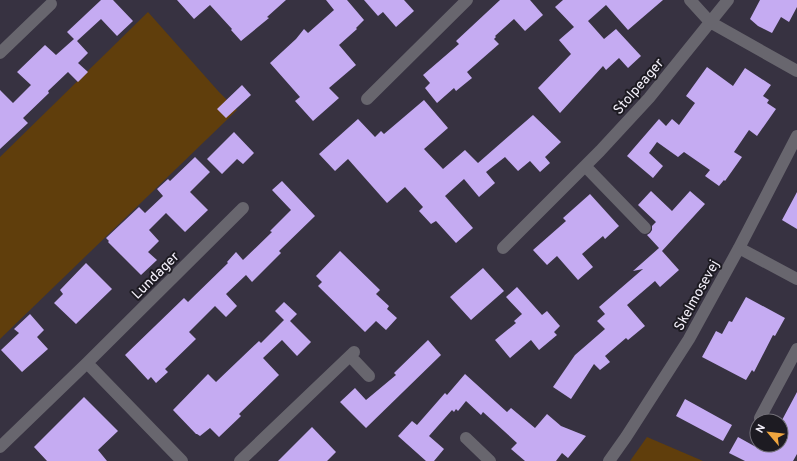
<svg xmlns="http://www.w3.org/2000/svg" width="797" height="461" font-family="Overpass,sans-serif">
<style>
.green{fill:#603e0c}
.building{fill:#c5abf2}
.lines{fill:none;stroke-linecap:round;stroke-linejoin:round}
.minor{stroke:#68666e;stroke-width:12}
.labels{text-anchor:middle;stroke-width:4;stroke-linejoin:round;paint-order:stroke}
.street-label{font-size:14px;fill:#f4f0fa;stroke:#1d1b22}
</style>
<rect width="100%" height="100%" fill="#373241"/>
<!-- green -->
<path class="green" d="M148 12 219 92 237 110 0 339V157Z
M647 437 703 461H630Z"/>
<!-- building -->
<path class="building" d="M101 0H113L133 21 117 36 101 19 77 41 88 53 78 63 88 72 78 82 68 72 48 91 49 93 23 118 28 123 0 149V90L13 103 31 85 17 72 45 45 56 55 74 39 67 32Z
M177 0H286L267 17 269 18 241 41 231 30 232 29 210 5 194 19Z
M326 0H347L364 20 356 28 357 29 339 45 356 65 329 88 339 98 313 121 295 101 300 97 270 63 296 39 304 29 308 33 334 10Z
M364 0H404L414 11 396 27 383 12 378 16Z
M500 0H530L543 15 525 31 514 19 495 36 496 37 494 39 499 44 467 72 472 78 456 91 454 88 437 103 425 88 430 83 423 75 459 44 456 41Z
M563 0H663L628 30 606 5 588 21 604 39 616 29 641 56 628 68 619 58 606 70 603 66 560 113 538 88 571 54 559 40 574 27 555 7Z
M760 0H797V7L789 22 781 17 772 33 758 26 750 19Z
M707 67 733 86 745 68 771 85 763 96 769 100 767 103 776 109 757 136 749 130 734 152 742 157 725 181 724 180 719 186 705 176 710 170 684 152 678 157 657 142 649 153 663 166 653 178 627 156 659 119 666 126 672 119 679 125 695 103 686 96Z
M242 85 251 95 226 118 217 109Z
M424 100 448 128 424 149 443 169 465 150 478 163 533 115 561 142 545 157 550 163 540 172 530 161 518 171 505 157 486 172 495 183 479 197 464 179 445 196 473 228 456 243 436 221 431 224 419 211 423 207 405 187 387 203 348 159 335 171 319 154 358 119 375 137 381 131 384 134Z
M234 132 254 153 243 164 237 159 222 174 207 159Z
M195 157 210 172 190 192 208 210 185 232 166 213 149 230 159 241 148 252 157 260 141 275 108 242 109 241 106 238 139 207 145 213 163 196 157 189 168 179 170 181Z
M282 181 315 216 279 251 281 253 252 282 246 275 226 294 237 306 226 317 215 306 189 332 196 339 165 369 168 372 156 383 151 377 148 380 125 355 184 298 188 302 228 263 227 262 236 252 243 260 272 232 270 231 291 210 272 190Z
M651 191 672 211 690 191 705 204 662 251 679 270 660 287 655 281 627 305 645 326 628 340 626 338 605 356 610 362 600 370 594 364 571 399 553 387 575 355 605 329 597 321 605 314 599 307 643 269 633 271 659 248 647 235 650 233 652 230V226L656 222 638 205Z
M797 192V229L782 220Z
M590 194 619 226 605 239 603 236 582 254 593 267 578 280 557 256 547 265 533 250 566 221 563 218Z
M340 251 380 290 376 294 389 306 387 309 397 318 386 330 376 321 365 332 318 286 322 282 316 276Z
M86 263 112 289 76 324 54 303 63 294 60 290Z
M483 268 504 291 471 320 450 297Z
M517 287 542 315 547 311 560 326 554 332 557 335 539 350 531 340 510 358 495 340 516 323 514 321 522 314 506 297Z
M746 297 785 318 775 336 773 335 754 372 752 370 746 380 702 357 716 331 722 334 729 321 732 322Z
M284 302 297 314 290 321 311 342 297 356 282 340 263 358 279 375 239 414 241 416 219 437 210 428 200 436 197 434H196L173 410 208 374 216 382 259 341 261 343 284 320 275 311Z
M30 314 44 330 37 337 48 349 22 372 1 350 19 333 14 329Z
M428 340 441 355 366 428 340 402 355 388 366 400 396 375 394 373Z
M465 374 507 412 511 408 535 428 547 414 561 426 586 436 568 458 562 453 556 461H525L511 449 517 443 483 412 481 415 466 401 458 411 456 409 454 412 452 410 429 436 444 449 434 461H426L398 436 412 421 417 425 445 393 447 395Z
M797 392V454L793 461H745L729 453 738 437 765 452 768 445H781V422Z
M84 397 118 431 98 450 107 461H47L34 447Z
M685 399 732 425 723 441 676 416Z
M312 427 336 452 327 461H278Z"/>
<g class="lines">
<!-- minor -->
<path class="minor" d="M690 0 710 22 797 71
M0 53 51 4
M367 99 467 0
M585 166 645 228
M503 248 600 151 649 98 728 0
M739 248 797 279
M350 356 369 376
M87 363 182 461
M760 418 797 349
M466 438 490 461
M0 447 87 363 243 208
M240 461 354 352
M609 461 626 437 689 339 739 248 797 136"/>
</g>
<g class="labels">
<!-- street labels -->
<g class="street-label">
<text transform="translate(638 86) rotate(-49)" y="5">Stolpeager</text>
<text transform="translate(155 275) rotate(-45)" y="5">Lundager</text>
<text transform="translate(696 295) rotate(-61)" y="5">Skelmosevej</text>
</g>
</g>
<!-- north arrow -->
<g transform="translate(769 433) rotate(298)"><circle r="19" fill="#1d1b22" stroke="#737078"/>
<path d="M0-3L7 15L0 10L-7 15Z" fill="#f0a63f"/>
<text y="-6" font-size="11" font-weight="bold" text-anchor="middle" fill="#f4f0fa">N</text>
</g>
</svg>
